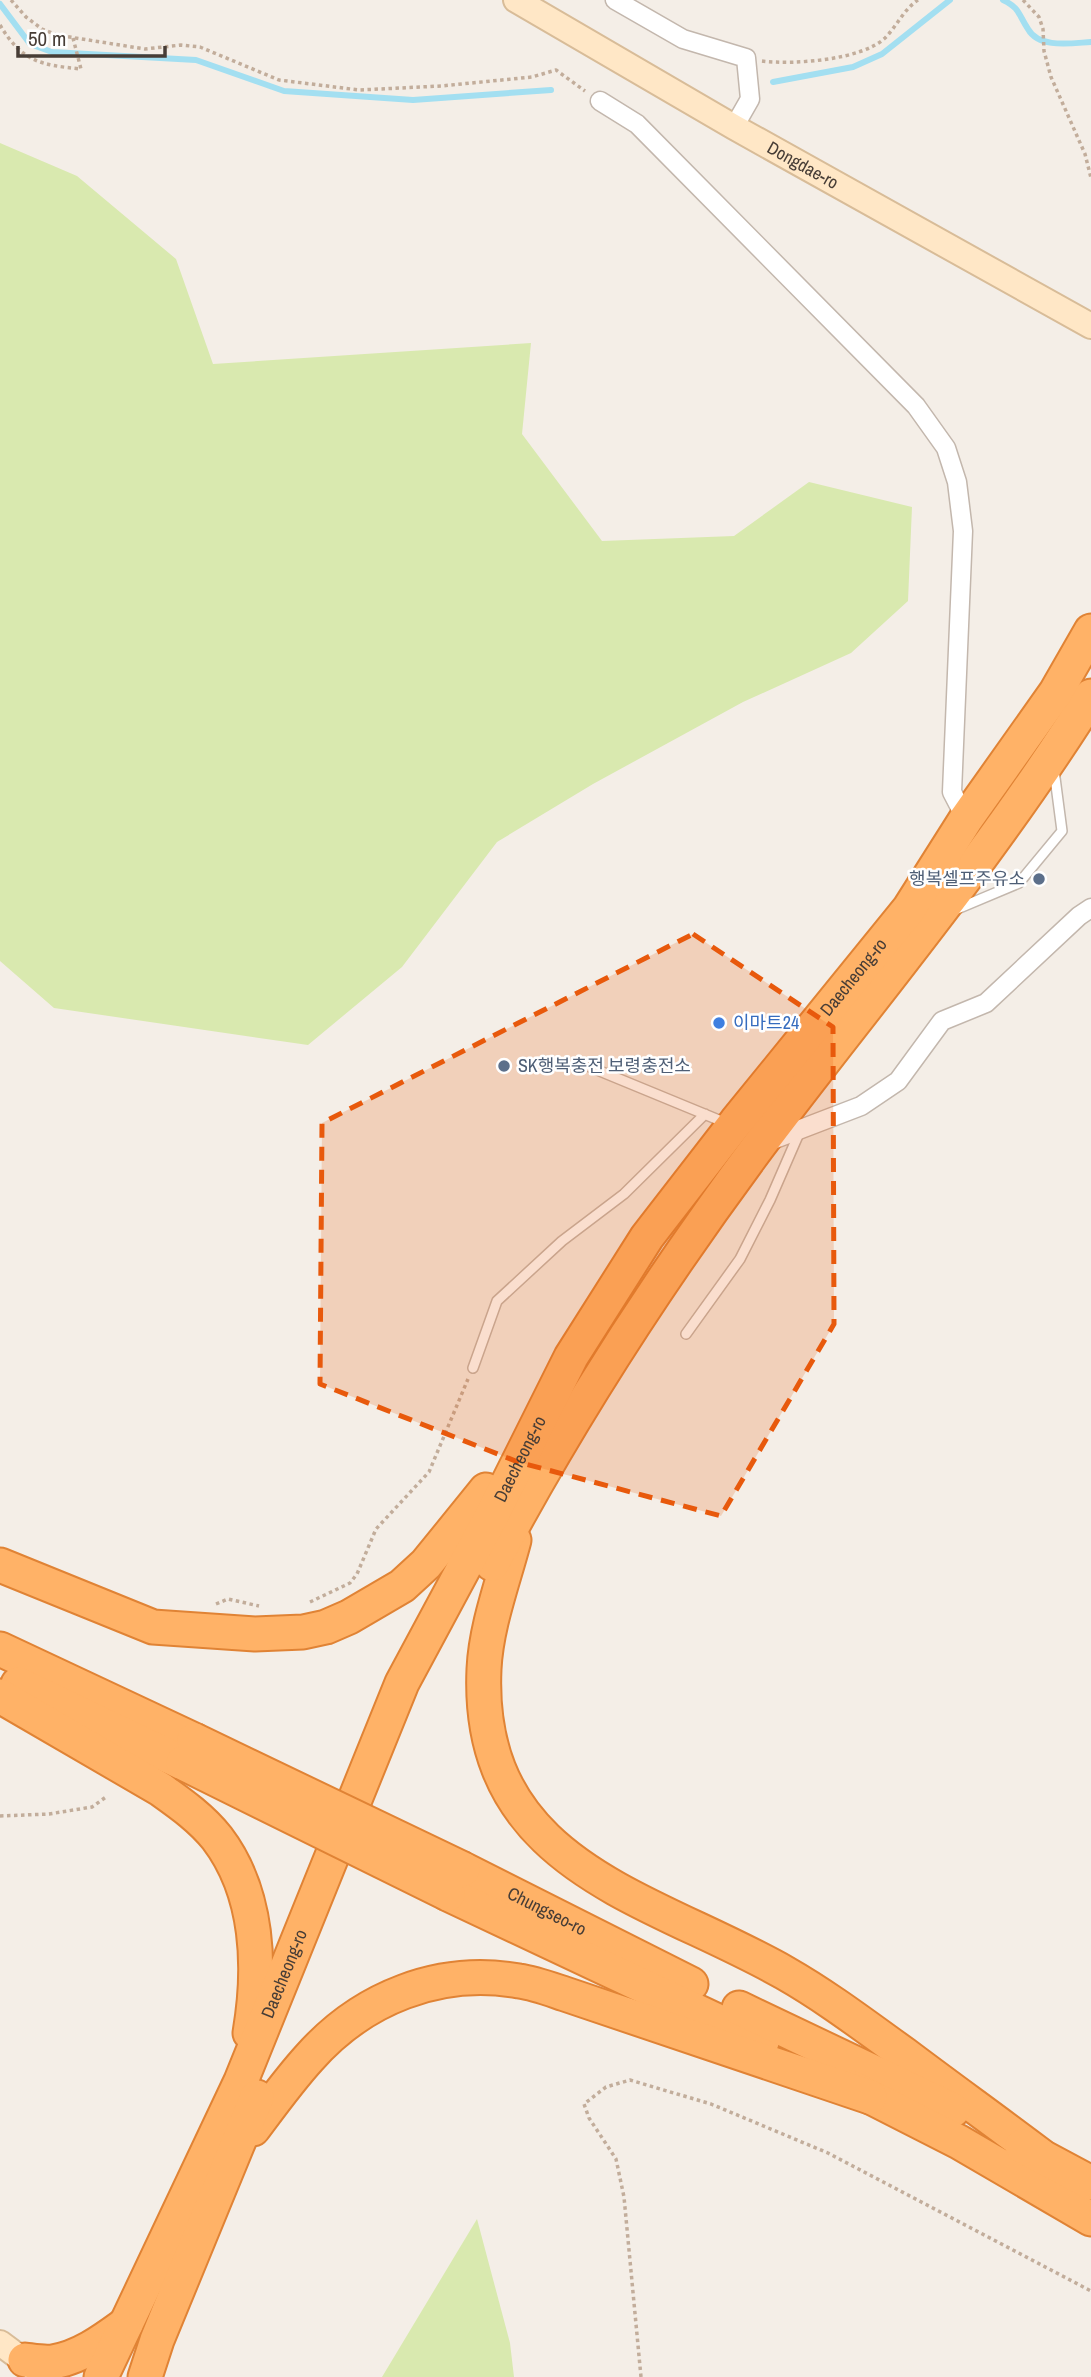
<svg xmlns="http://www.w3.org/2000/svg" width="1091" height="2377" font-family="'Archivo Narrow','Noto Sans KR',sans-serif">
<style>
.green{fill:#d9e9af}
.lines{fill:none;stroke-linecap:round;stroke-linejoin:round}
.stream{stroke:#a3dff1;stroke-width:6}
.lane-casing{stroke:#c3b7ad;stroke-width:12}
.street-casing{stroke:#c3b7ad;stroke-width:21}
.secondary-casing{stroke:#d8bc98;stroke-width:28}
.highway-casing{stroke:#e08335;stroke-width:37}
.path{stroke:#c2ad9b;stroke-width:3.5;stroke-dasharray:3.5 3.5;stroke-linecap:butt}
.lane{stroke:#fff;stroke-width:9}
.street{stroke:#fff;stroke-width:18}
.secondary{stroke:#ffe7c6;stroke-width:24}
.highway{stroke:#ffb267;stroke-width:33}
.highway-bridge-casing{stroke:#e08335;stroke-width:37;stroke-linecap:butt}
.highway-bridge{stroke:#ffb267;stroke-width:33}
.marked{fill:#e8590c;fill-opacity:0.2;stroke:#e8590c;stroke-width:5;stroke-dasharray:14 9;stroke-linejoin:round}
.service-dot{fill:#5c6f8a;stroke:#fff;stroke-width:2.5}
.shop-dot{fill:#3f7fe0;stroke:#fff;stroke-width:2.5}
.labels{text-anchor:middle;stroke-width:5;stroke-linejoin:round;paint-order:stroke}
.street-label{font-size:18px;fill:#473d36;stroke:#fff}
.service-label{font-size:18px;fill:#4e5e75;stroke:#fff;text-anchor:end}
.shop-label{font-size:18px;fill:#366cbe;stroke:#fff;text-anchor:start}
</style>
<rect width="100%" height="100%" fill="#f4eee7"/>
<!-- green -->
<path class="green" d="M0 143 77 176 176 259 213 364 531 343 522 434 602 541 734 536 809 482 912 507 908 601 851 653 743 702 593 784 497 842 402 967 308 1045 54 1008 0 961Z
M477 2219 510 2343 514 2377H382Z"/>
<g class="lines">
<!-- stream -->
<path class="stream" d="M1003 0C1020 8 1018 14 1028 29 1039 49 1072 43 1091 42
M0 4 30 44 52 52 196 60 284 91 413 100 551 90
M773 82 853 67 882 54 950 0"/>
<!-- lane casing -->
<g class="lane-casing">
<path id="lane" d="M957 909 1019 883 1062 831 1054 770
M590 1067 726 1123
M686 1334 740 1259 770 1200 800 1131
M473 1368 497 1301 562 1241 624 1194 705 1114"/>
</g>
<!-- street casing -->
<g class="street-casing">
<path id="street" d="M615 0 683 39 746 58 750 99 734 127
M600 101 637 124 916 406 946 448 957 482 963 531 952 792 966 819
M767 1142 861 1106 898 1081 942 1021 986 1003 1079 916 1091 908"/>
</g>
<!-- secondary casing -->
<g class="secondary-casing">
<g id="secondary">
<path id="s1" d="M516 0 734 127 1091 326"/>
<path d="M0 2343 39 2372"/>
</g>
</g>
<!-- highway casing -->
<g class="highway-casing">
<g id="highway">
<path d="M514 1540C503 1582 486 1626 484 1669 475 1867 650 1896 785 1973 827 1997 865 2026 904 2054 949 2088 995 2121 1040 2155"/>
<path d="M492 1564C570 1417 660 1278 760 1144 872 996 992 854 1091 696"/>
<path d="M0 1565 153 1627 255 1634 303 1632 326 1627 349 1617 402 1586 426 1564 486 1490"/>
<path d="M0 1649 194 1740"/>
<path d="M18 1684 183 1763"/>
<path d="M0 1696 160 1789C181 1804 201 1818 217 1838 259 1893 261 1968 250 2033"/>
<path id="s2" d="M463 1869 691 1984"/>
<path d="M448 1894 762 2042"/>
<path d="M739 2008 953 2110"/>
<path d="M851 2087 959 2142 1091 2219"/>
<path d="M253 2129C271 2105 289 2080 309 2058 362 1998 439 1967 519 1981 534 1983 550 1989 565 1994L870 2097"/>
<path d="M1022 2146 1091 2183"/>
<path d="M25 2360C33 2361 44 2363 52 2362 80 2358 104 2340 126 2324"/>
<path id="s3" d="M101 2377 241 2081 402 1683 489 1521 571 1357 647 1237 736 1122 909 909 966 819 1056 692 1091 631"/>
<path d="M145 2377 157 2340 257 2097"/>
</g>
</g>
<!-- path -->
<path class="path" d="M11 0 26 17 42 29 57 35 145 49 181 45 200 47 279 80 359 90 441 86 532 77 556 70 585 91
M1023 0 1039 17 1043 29 1044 51 1051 77 1085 154 1091 178
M0 25C22 62 41 65 81 69L73 38
M762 61C793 65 862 60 885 38 897 26 904 9 918 0
M310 1602 350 1583 357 1574 376 1529 429 1472 468 1379
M216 1604 228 1599 259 1606
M0 1816 49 1814 92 1807 106 1797
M641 2377 624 2197 616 2159 589 2118 584 2104 606 2087 630 2080 711 2104 828 2153 1091 2291"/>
<!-- lane -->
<use href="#lane" class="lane"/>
<!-- street -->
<use href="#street" class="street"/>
<!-- secondary -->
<use href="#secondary" class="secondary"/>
<!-- highway -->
<use href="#highway" class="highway"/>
<!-- highway-bridge casing -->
<g class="highway-bridge-casing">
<path id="highway-bridge" d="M194 1740 463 1869
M183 1763 448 1894"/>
</g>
<!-- highway-bridge -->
<use href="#highway-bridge" class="highway-bridge"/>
</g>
<!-- marked area -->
<path class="marked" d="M693 934 833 1027 834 1324 721 1516 518 1462 320 1384 322 1123Z"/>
<!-- markers -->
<g class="service-dot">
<circle cx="1039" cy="879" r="7"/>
<circle cx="504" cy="1066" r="7"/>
</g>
<circle class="shop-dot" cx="719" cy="1023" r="7"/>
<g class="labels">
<!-- street labels -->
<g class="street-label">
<text dy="6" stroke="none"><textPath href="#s1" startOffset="331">Dongdae-ro</textPath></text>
<text dy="6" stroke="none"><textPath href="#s3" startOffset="1598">Daecheong-ro</textPath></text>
<text dy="6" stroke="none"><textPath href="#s3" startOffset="1010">Daecheong-ro</textPath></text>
<text dy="6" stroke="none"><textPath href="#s2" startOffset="94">Chungseo-ro</textPath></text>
<text dy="6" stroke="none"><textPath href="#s3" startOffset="443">Daecheong-ro</textPath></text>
</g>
<!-- service labels -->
<g class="service-label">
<text x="1025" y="885">행복셀프주유소</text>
<text x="518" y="1072" text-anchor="start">SK행복충전 보령충전소</text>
</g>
<!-- shop labels -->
<g class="shop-label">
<text x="733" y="1029">이마트24</text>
</g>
</g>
<!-- scale -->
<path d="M18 46v10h147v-10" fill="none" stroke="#473d36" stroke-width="3.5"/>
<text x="28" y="46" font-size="21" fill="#473d36" stroke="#ffffff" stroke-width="5" paint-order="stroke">50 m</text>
</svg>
